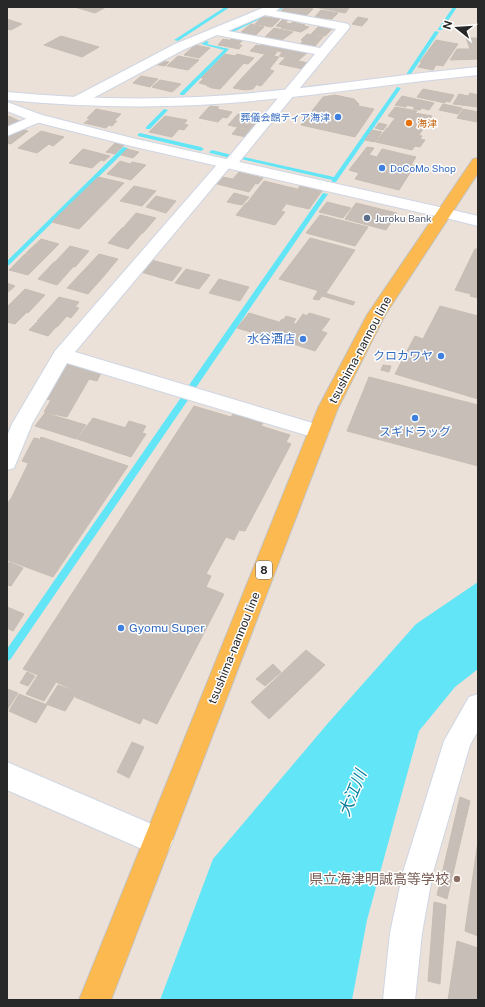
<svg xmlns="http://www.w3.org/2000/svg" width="485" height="1007" font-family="'Public Sans','Noto Sans JP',sans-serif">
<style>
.water{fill:#62e6f7}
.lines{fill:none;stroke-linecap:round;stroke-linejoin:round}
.stream{fill:#62e6f7;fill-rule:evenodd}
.building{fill:#c7beb8;stroke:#c7bdb2}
.minor-casing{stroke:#ced5e3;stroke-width:2}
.tertiary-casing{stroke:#ced5e3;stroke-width:2}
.primary-casing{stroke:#c3c3c3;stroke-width:2}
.minor{fill:#fff;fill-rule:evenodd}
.tertiary{fill:#fff;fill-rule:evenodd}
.primary{fill:#fbb94f;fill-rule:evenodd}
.shop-dot{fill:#3f7fe0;stroke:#fff;stroke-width:1.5}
.food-dot{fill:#e8710a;stroke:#fff;stroke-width:1.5}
.service-dot{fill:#5c6f8a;stroke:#fff;stroke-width:1.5}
.education-dot{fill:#8d6e63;stroke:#fff;stroke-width:1.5}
.labels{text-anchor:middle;stroke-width:3;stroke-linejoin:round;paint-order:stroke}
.far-shop-label{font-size:10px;fill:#366cbe;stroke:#fff;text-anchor:end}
.far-food-label{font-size:10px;fill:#c56008;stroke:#fff;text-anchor:start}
.far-service-label{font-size:10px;fill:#4e5e75;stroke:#fff;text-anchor:start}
.shield{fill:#fff;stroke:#686868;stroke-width:1}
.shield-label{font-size:11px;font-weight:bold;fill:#282828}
.shop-label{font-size:12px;fill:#366cbe;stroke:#fff;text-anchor:end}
.street-label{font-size:12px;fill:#282828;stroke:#fff}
.near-education-label{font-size:14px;fill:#785e54;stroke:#fff;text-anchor:end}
.near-water-label{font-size:16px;font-style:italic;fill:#047c9a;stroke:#fff}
</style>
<rect width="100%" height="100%" fill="#ece1d8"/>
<!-- water -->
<path class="water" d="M478 582V669L455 687 419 731 367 920 352 1000H160L213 859 329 722 416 624Z"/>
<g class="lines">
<!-- stream -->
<path class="stream" d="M225 7H230L178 41 174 40Z
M280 7H285L276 12 273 11Z
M453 7H457L442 30H438V29Z
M262 15 266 16 233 32 229 31Z
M435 31 439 32 411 74H407V73Z
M207 41 209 42 207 44 229 49 184 95H180V93L224 50 201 44Z
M397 87 401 88 336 182H332V180L241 159 244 157 334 177Z
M164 109 168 110 150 129H146V127Z
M140 133 201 147 204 149 201 151 138 136V134Z
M123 147 128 148 9 265 7 266V261Z
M212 150 232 155 233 156 230 158 210 153 209 152Z
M323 193 328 194 195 389H189L188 387 189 385Z
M185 395 188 396 189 398 188 400 10 660 7 661V649L182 396Z"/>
</g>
<!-- building -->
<path class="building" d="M75 7H106L95 13Z
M285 7H304L313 9 306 16 280 12Z
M315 7H350L345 13Z
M321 10 338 13 332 19 314 18Z
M262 17H267L280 19 272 27 255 24Z
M358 17 368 19 362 26 352 24Z
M7 19 22 24 11 30 7 29Z
M283 19 288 20 281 27 276 26Z
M292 22 305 25 304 26 309 27 301 32 281 28 286 23 291 24Z
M251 24 264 27 255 36 242 33 243 32H241Z
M319 26 333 28 325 36 311 34Z
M274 28 293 32 282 40 265 37Z
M307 34 323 37 314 47 300 44 303 41 301 40Z
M61 36 99 47 82 57 44 45Z
M232 38 243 40 238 45H242L239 49 224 46Z
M466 38H478V59L450 60 457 49H470Z
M223 39 229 40 223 46 218 45Z
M436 40 458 44 443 66 420 62Z
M261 44 275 47 271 51 277 52 274 56 250 51 256 45 260 46Z
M195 45 210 48 199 58 184 55Z
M276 46 286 48 282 52 272 50Z
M286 48 308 52 299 60 279 56Z
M225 54 235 56 237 54 254 58 248 64 244 63 220 89 212 88 207 86V85L199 83 204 78H201Z
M264 55 279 57 270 68 254 65Z
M178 56 199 60 188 70 167 66Z
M285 58 308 63 303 69 279 64Z
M160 61 169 62 165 66 153 64Z
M422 62 436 65 433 70 418 67Z
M254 65 271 69 270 70 274 71 261 86 240 80Z
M141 76 158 79 150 87 133 83Z
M160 80 181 84 172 92 152 87Z
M240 80 249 82 248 83 256 85 253 89 245 90 233 88Z
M423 89 454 95 450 102 446 101 445 103 417 97Z
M470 93 478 95V107L453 104 459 94 468 96Z
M335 95 354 99 359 104 358 106 374 109 355 137 301 125 323 97Z
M402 96 434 103 429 110 422 108 420 110 413 109 415 107 407 105 406 107 395 105Z
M443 104 462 108 458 114 439 110Z
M210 106 219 107 217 109 232 112 227 118 223 117 218 122 199 118Z
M395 107 417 111 415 113 432 116 419 135 388 128 395 118 388 116Z
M96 109 121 114 114 121H117L112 126 109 125 106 128 84 123 90 119 87 118Z
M463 109 478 112 477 122 457 118Z
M238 114 259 116 257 118H260L250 130 228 125Z
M9 116 19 121 7 127V118Z
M165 116 187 120 184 124 188 125 184 130 179 129 172 137 149 132Z
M379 123 387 125 383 130 375 128Z
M237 128 250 131 246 137 232 134Z
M387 128 422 136 420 139 425 140 420 147 415 146 412 150 376 142Z
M21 129 28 131 11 144 7 143V137L10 134 13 135Z
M372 130 382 132 375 142 365 140Z
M41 131 64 137 53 146 49 144 37 153 18 148Z
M115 143 124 145 115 154 106 152Z
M367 147 374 148 369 155 377 157 382 149 416 157 411 165H415L399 190 355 179 359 173 349 170Z
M83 149 110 156 104 161 101 160 92 168 69 163Z
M127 149 139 152 133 158 121 155Z
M120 161 130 164 132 162 146 165 131 180 107 174Z
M239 172 263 178 258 184 233 179Z
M98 177 124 183 79 229 52 222Z
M223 177 255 184 249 192 217 184Z
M264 181 297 189 281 211 247 203Z
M134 186 156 191 142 206 120 201Z
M300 186 322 191 309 209 287 204Z
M234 193 249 197 242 205 227 202Z
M156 196 176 201 166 213 146 207Z
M327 202 351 208 343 218 319 212Z
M246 203 285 212 275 225 236 215Z
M356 203 397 213 386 230 345 219Z
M136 213 156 218 143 233 123 228Z
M320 215 368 227 355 246 306 233Z
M122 228 142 233 128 249 108 243Z
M310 238 355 250 326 293 279 279Z
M41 239 59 244 44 259 26 253Z
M70 246 89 251 75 267 55 262Z
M475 249H478V298L470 296 471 294 455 290Z
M25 254 44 259 28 275 9 270Z
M99 254 118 259 104 276 84 270Z
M151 260 182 268 172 281 141 272Z
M54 262 73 267 57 285 38 279Z
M186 269 210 275 199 289 175 283Z
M84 270 104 276 88 294 67 288Z
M219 279 249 287 240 301 209 293Z
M7 283 15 286 7 293Z
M25 289 45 295 28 313 7 307Z
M318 291 355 302 353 305 322 296 319 300 313 299Z
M59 297 79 302 75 307 79 308 71 318 67 316 57 327 37 321Z
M440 306 478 316V399L395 374 415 336 423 339Z
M7 307 26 313 15 324 7 322Z
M249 313 279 322 268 337 237 328Z
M309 313 330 319 321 331 327 333 315 351 269 336 282 319 283 320 286 316 296 319 293 323 296 324 303 314 307 316Z
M37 322 56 327 48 336 29 330Z
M67 362 95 368 93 372 101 373 97 381 89 379 67 417 44 412 51 400 44 399Z
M383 365 391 366 389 372 381 370Z
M369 377 478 405V466L347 431Z
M194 406 231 417 233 414 263 423 261 426 290 435 286 442 291 444 245 531 239 530 234 540 226 537 206 574 211 576 206 587 224 594 157 724 143 718 140 724 75 697 78 692 56 682 44 701 26 694 38 675 23 669Z
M45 413 86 425 76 439 35 426Z
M93 418 146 434 131 457 77 439Z
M129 421 146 426 142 433 125 428Z
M41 437 128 466 53 577 7 560V504L12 497Z
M34 438 39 439 28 463 22 461Z
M9 562 23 568 11 586 7 585V566Z
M7 607 24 614 13 631 7 628Z
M306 650 325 665 269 719 251 702Z
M273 664 281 672 265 686 256 679Z
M27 672 35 676 28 686 20 683Z
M58 685 77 692 65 711 46 704Z
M7 689 18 693 7 710Z
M19 694 47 705 36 723 9 711Z
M132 742 144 747 129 778 117 772Z
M460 797 470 801 447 899 437 895Z
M478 841V936L465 931Z
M434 902 446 905 440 984 428 981Z
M457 941 478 948V1000H448Z"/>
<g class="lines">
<!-- minor casing -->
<g class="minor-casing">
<path id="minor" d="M265 7H281L276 11 344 23 348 24 350 27 235 167 229 168 75 352 326 427 329 432 326 437 319 439 67 363 32 424 14 468 7 470V436L12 424 55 351 221 160 227 159 315 54 217 35 183 50 82 104H72L70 101 72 98 175 44ZM265 15 336 29 320 48 228 31Z
M37 114 42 115 44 118 42 121 7 136V127Z
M444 208 478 216V226L438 216 436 213 438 210Z
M478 694V731L470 745 433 872 422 933 415 1000H383L390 933 403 872 444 741 469 697Z
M7 762 168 831 173 841 168 851 158 856 7 790Z"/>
</g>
<!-- tertiary casing -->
<g class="tertiary-casing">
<path id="tertiary" d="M478 67V75C385 84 292 100 198 105 134 108 70 106 7 100V92C70 98 134 100 198 97 292 92 385 76 478 67Z
M7 102 42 115 132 138 444 208 450 210 452 213 450 216 444 218 131 146 32 121 7 111Z"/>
</g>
<!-- primary casing -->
<g class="primary-casing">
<path id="primary" d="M478 158V173L385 315 338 408 111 1000H79L318 408 367 315 473 159Z"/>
</g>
<!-- minor -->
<use href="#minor" class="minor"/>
<!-- tertiary -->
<use href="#tertiary" class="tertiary"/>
<!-- primary -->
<use href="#primary" class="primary"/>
</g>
<!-- markers -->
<g class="shop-dot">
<circle cx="338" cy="117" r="4"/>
<circle cx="382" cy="168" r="4"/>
<circle cx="303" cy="339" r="4"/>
<circle cx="441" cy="356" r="4"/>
<circle cx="415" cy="418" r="4"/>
<circle cx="121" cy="628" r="4"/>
</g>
<circle class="food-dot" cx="409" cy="123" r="4"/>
<circle class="service-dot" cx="367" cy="218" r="4"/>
<circle class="education-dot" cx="457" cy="879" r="4"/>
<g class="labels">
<!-- far-shop labels -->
<g class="far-shop-label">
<text x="330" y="121">葬儀会館ティア海津</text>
<text x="390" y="172" text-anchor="start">DoCoMo Shop</text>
</g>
<!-- far-food labels -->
<g class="far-food-label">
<text x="417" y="127">海津</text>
</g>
<!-- far-service labels -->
<g class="far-service-label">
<text x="375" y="222">Juroku Bank</text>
</g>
<!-- shield labels -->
<rect class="shield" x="256" y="561" width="16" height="18" rx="3"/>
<g class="shield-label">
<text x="264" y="574">8</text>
</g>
<!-- shop labels -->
<g class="shop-label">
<text x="295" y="343">水谷酒店</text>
<text x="433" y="360">クロカワヤ</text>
<text x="415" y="436" text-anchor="middle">スギドラッグ</text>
<text x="129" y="632" text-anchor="start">Gyomu Super</text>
</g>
<!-- street labels -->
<g class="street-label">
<text transform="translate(360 350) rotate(-62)" y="4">tsushima-nannou line</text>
<text transform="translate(234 648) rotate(-68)" y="4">tsushima-nannou line</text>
</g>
<!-- near-education labels -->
<g class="near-education-label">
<text x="449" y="884">県立海津明誠高等学校</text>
</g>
<!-- near-water labels -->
<g class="near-water-label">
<text transform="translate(352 793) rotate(-68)" y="6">大江川</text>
</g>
</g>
<!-- border -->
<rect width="485" height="1007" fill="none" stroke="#282828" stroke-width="16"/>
<!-- north arrow -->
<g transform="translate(457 28) rotate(287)" stroke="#ffffff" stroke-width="3" paint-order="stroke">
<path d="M0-3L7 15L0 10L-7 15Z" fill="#282828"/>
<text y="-6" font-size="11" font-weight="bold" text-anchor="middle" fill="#282828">N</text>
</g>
</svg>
